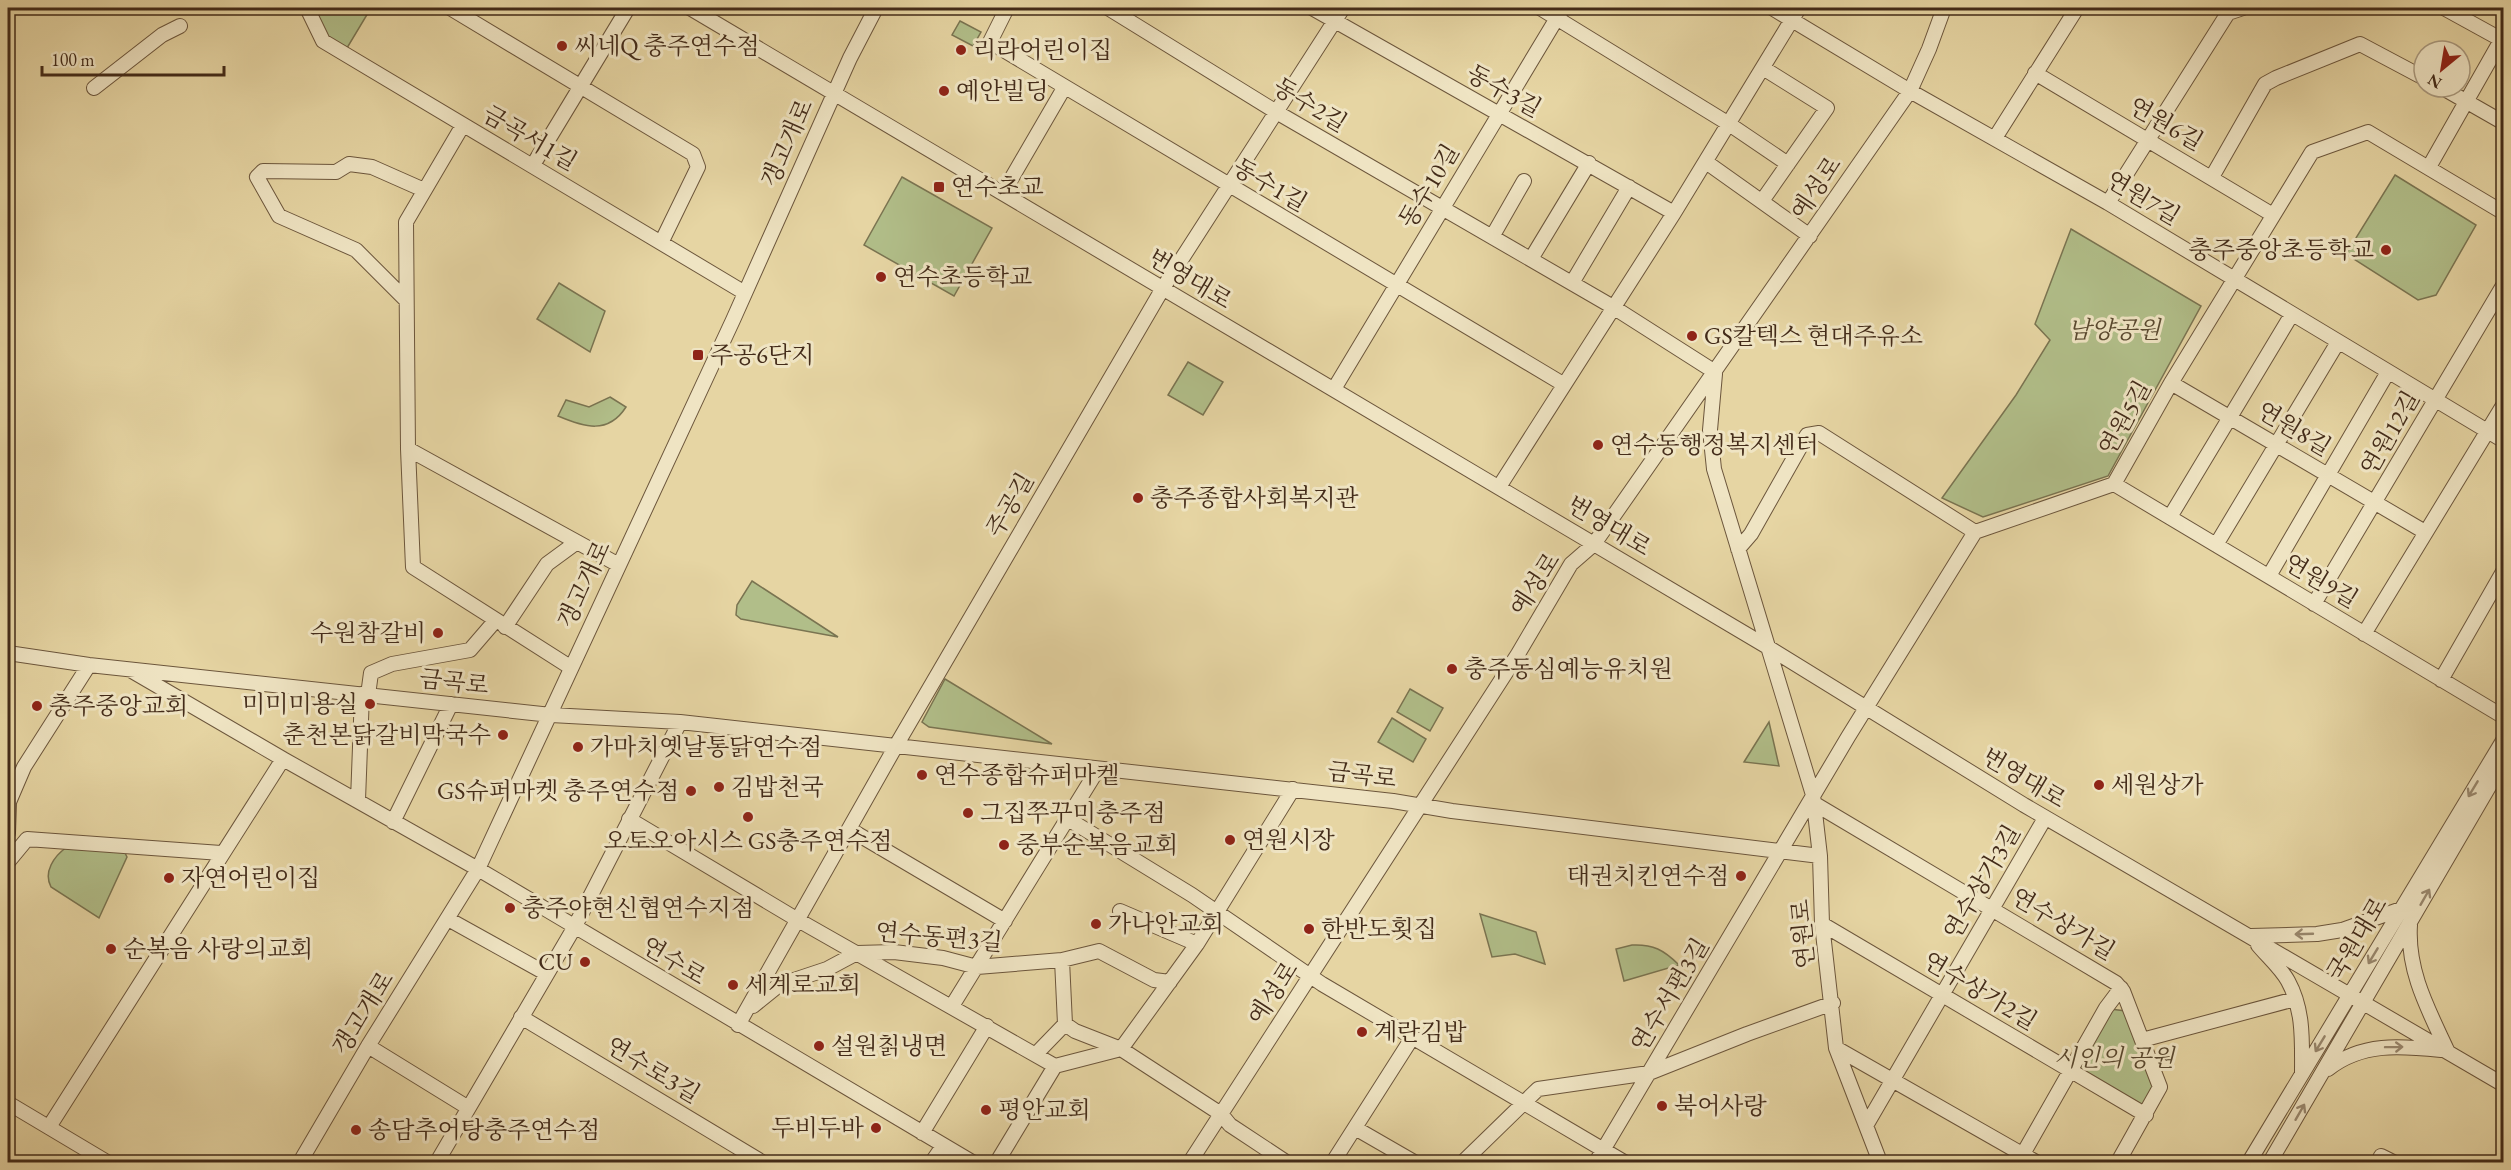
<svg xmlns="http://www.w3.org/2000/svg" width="2511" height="1170" font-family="'EB Garamond','Noto Serif KR',serif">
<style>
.green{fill:#b1be89;stroke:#7a7451;stroke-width:1.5}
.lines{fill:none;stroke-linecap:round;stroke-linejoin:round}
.minor-casing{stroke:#6c563c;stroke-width:16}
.minor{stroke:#efe4c3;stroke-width:14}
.oneway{stroke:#99886e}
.poi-dot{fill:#8f2418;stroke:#efe4c3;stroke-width:2}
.labels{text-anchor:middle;stroke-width:6;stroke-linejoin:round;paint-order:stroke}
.poi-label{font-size:24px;fill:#432b19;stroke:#efe4c3;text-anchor:start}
.street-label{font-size:24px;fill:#432b19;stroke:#efe4c3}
.park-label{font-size:24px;font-style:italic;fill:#59482f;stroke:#efe4c3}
</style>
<rect width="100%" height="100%" fill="#e6d5a3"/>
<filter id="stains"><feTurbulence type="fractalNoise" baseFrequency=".00333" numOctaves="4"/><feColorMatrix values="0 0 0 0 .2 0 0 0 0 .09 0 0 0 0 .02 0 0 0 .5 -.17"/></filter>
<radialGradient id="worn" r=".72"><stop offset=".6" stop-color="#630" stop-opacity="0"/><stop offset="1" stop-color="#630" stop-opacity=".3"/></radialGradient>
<!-- green -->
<path class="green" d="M307 8H371L344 53 323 41Z
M960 21 981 32 973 46 952 35Z
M2395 175 2476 225 2436 295 2418 300 2346 254Z
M902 177 992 228 954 296 864 245Z
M2071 229 2201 306 2108 476 1983 517 1942 498 2016 395 2050 340 2035 324Z
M559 283 605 311 590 352 537 319Z
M1188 362 1223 382 1203 415 1168 395Z
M610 397 626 407C608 435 584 427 558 416L566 400 589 407Z
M752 581 838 637 741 619 736 615 737 605Z
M945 679 1052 744 929 727 922 722Z
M1410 689 1443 708 1430 731 1397 712Z
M1392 718 1426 739 1413 762 1378 742Z
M1769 722 1779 766 1744 762Z
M67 847 124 851 127 857 99 918 51 887C43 872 54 856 67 847Z
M1480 914 1536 932 1545 964 1515 954 1492 957Z
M1632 945C1653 944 1664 950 1679 965L1624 981 1616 949Z
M2110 1009 2126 1011 2156 1088 2144 1109 2075 1068Z"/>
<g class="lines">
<!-- minor casing -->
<g class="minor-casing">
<path id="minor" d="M307 8 323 41 745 293
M450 8 693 154 698 167 662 241
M690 8 1766 646 2024 805 2504 1085
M1007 8 990 42 1563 384
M1108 8 1278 113 1613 307 1715 372
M1312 8 1674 213
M1540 8 1729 124 1788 164
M1772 8 1910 91 2108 203 2504 441
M2444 8 2504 41
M2035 73 2273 215
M2441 87 2504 123
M94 88 162 35 180 26
M463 125 406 222 408 449 413 567 570 667
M1995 138 2077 8
M1706 162 1810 236
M533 165 628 8
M2429 167 2504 35
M2212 177 2265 84 2276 78 2360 44 2424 78
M1003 193 1064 88
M1762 201 1827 108 1763 68
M2108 203 2228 13 2243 8
M1492 237 1524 181
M1531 259 1589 163
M1572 283 1629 187
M406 300 356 250 279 216 257 177 263 171 336 172 349 164 372 167 424 190
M1715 374 1710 430 1714 469 1813 795 1820 856 1822 924 1836 1048 1880 1162
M2171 383 2425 532
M1334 389 1563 8
M408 449 617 564
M2114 484 2504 717
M1499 487 1674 213 1799 8
M2170 517 2292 314
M1975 532 2114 484 2171 383 2312 152 2368 132 2504 213
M2216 545 2338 342
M1738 549 1751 534 1807 435 1819 433 1975 532
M2269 576 2388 372
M2314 604 2504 284
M505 627 547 564 577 542
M2364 634 2504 404
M8 653 89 665 551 715 680 722 1393 801 1452 811 1820 856
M132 671 283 759
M2441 680 2504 570
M368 695 371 673 392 664 470 650 495 621
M358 800 362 694
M1815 804 2116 983 2123 991 2160 1087 2118 1162
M629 819 798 920 1055 1066 1121 1049 1221 1114 1230 1125 1286 1162
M1068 819 1192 895 1322 984 1624 1162
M393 822 451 704
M849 829 1005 921
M8 833 9 802 24 767 89 665
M8 862 27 839 221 853
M1120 911 1197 944
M448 919 547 974
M1822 924 2146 1115
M2410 925C2407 971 2428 1009 2447 1050
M2251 936 2317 934 2342 930 2401 909
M2258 945C2267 956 2281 968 2288 981 2304 1010 2302 1042 2302 1074
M1062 960 1065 1024 1075 1031 1121 1049 1197 944 1293 789
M753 1006 779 985 827 969 857 953 894 952 943 958 977 967 1062 960 1099 951 1154 980 1170 982
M952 1006 1098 769
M521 1017 762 1162
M738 1025 897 744 1163 288 1343 8
M2142 1040 2295 999
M368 1046 467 1107
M1836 1048 2036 1162
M1036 1054 1065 1024
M2328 1069C2362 1042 2401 1046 2442 1050
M8 1103 107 1162
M1867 1124 2045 818
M49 1127 283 759 478 869 972 1162
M1355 1128 1414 1162
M922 1133 987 1026
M2019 1161 2106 1008 2121 988
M300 1162 368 1046 478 869 733 320 850 58 876 8
M437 1162 574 928 680 722
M932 1162 943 1146
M997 1162 1055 1066
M1190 1162 1518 654 1571 564 1594 544 1910 91 1929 49 1944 8
M1333 1162 1412 1038
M1463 1162 1538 1089 1649 1073 1747 1034 1833 1003
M1596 1162 1848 737 1975 532
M2249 1162 2504 739
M2270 1162 2504 761
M2378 1162 2381 1156 2393 1162"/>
</g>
<!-- minor -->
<use href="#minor" class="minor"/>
</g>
<!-- one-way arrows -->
<defs><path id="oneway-shaft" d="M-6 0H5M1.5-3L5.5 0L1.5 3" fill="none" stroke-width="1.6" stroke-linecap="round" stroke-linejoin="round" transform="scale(1.5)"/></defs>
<g class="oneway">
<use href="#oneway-shaft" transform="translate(2473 789) rotate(121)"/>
<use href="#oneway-shaft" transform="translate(2425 897) rotate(-60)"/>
<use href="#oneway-shaft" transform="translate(2304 934) rotate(178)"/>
<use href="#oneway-shaft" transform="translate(2373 956) rotate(121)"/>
<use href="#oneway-shaft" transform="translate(2320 1044) rotate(121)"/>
<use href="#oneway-shaft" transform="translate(2394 1047) rotate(-1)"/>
<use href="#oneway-shaft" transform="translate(2300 1112) rotate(-60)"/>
</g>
<!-- markers -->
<g class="poi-dot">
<circle cx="562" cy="46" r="6"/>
<circle cx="961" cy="50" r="6"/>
<circle cx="944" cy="91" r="6"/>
<rect x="933" y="181" width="12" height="12" rx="3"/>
<circle cx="2386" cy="250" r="6"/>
<circle cx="881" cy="277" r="6"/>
<circle cx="1692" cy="336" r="6"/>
<rect x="692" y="349" width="12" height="12" rx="3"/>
<circle cx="1598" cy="445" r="6"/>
<circle cx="1138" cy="498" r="6"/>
<circle cx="438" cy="633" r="6"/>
<circle cx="1452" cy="669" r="6"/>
<circle cx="370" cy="704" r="6"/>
<circle cx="37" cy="706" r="6"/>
<circle cx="503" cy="735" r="6"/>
<circle cx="578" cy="747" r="6"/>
<circle cx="922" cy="775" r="6"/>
<circle cx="2099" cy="785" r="6"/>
<circle cx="719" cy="787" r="6"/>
<circle cx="691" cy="791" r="6"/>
<circle cx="968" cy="813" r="6"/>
<circle cx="748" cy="817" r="6"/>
<circle cx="1230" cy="840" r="6"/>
<circle cx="1004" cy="845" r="6"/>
<circle cx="1741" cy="876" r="6"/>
<circle cx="169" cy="878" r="6"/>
<circle cx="510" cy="908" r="6"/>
<circle cx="1096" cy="924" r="6"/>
<circle cx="1309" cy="929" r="6"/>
<circle cx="111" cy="949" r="6"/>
<circle cx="585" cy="962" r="6"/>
<circle cx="733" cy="985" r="6"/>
<circle cx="1362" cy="1032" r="6"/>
<circle cx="819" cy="1046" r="6"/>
<circle cx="1662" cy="1106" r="6"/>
<circle cx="986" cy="1110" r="6"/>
<circle cx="876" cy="1128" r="6"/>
<circle cx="356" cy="1130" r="6"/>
</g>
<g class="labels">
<!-- poi labels -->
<g class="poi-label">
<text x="574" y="54">씨네Q 충주연수점</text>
<text x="973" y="58">리라어린이집</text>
<text x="956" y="99">예안빌딩</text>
<text x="951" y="195">연수초교</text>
<text x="2374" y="258" text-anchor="end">충주중앙초등학교</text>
<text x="893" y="285">연수초등학교</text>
<text x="1704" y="344">GS칼텍스 현대주유소</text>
<text x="710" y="363">주공6단지</text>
<text x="1610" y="453">연수동행정복지센터</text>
<text x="1150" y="506">충주종합사회복지관</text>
<text x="426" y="641" text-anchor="end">수원참갈비</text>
<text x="1464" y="677">충주동심예능유치원</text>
<text x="358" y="712" text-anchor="end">미미미용실</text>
<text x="49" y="714">충주중앙교회</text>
<text x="491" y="743" text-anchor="end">춘천본닭갈비막국수</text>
<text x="590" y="755">가마치옛날통닭연수점</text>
<text x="934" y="783">연수종합슈퍼마켙</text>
<text x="2111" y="793">세원상가</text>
<text x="731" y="795">김밥천국</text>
<text x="679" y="799" text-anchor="end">GS슈퍼마켓 충주연수점</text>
<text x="980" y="821">그집쭈꾸미충주점</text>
<text x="1242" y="848">연원시장</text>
<text x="748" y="849" text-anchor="middle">오토오아시스 GS충주연수점</text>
<text x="1016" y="853">중부순복음교회</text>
<text x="1729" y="884" text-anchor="end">태권치킨연수점</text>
<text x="181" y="886">자연어린이집</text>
<text x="522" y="916">충주야현신협연수지점</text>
<text x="1108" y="932">가나안교회</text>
<text x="1321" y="937">한반도횟집</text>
<text x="123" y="957">순복음 사랑의교회</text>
<text x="573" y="970" text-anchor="end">CU</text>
<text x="745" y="993">세계로교회</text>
<text x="1374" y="1040">계란김밥</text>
<text x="831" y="1054">설원칡냉면</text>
<text x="1674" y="1114">북어사랑</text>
<text x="998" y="1118">평안교회</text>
<text x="864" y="1136" text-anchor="end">두비두바</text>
<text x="368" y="1138">송담추어탕충주연수점</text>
</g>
<!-- street labels -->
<g class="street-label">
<text transform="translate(1504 91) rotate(29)" y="8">동수3길</text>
<text transform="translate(1310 105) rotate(31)" y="8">동수2길</text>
<text transform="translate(2166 124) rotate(30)" y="8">연원6길</text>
<text transform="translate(530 138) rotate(30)" y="8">금곡서1길</text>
<text transform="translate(787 143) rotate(-66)" y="8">갱고개로</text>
<text transform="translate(1270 185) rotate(30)" y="8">동수1길</text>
<text transform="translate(1429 186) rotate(-59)" y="8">동수10길</text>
<text transform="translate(1816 188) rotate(-56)" y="8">예성로</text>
<text transform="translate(2143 198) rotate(31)" y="8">연원7길</text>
<text transform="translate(1190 279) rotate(31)" y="8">번영대로</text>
<text transform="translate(2125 418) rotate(-61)" y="8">연원5길</text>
<text transform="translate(2294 429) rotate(31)" y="8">연원8길</text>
<text transform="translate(2390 433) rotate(-60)" y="8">연원12길</text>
<text transform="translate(1010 505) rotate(-60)" y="8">주공길</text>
<text transform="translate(1609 526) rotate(31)" y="8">번영대로</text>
<text transform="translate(2321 581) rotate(31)" y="8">연원9길</text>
<text transform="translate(584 584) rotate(-65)" y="8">갱고개로</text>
<text transform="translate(1535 584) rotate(-57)" y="8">예성로</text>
<text transform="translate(454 682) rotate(6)" y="8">금곡로</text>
<text transform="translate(1362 775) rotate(7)" y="8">금곡로</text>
<text transform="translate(2024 778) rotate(31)" y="8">번영대로</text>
<text transform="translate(1982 882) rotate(-60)" y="8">연수상가3길</text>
<text transform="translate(2063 924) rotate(31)" y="8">연수상가길</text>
<text transform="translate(1803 934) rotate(-95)" y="8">연원로</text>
<text transform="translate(939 937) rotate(5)" y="8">연수동편3길</text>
<text transform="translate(2357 939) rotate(-59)" y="8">국원대로</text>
<text transform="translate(674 961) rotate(31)" y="8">연수로</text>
<text transform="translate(1980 991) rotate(31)" y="8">연수상가2길</text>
<text transform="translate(1273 993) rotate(-57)" y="8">예성로</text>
<text transform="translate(1670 995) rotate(-59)" y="8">연수서편3길</text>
<text transform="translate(363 1013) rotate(-58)" y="8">갱고개로</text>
<text transform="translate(653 1070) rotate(31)" y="8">연수로3길</text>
</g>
<!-- park labels -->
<g class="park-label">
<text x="2114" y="338">남양공원</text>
<text x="2114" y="1066">시인의 공원</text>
</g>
</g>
<!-- margin -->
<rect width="2511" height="1170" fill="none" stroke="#e6d5a3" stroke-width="30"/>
<rect x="9" y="9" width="2493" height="1152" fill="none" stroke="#432b19" stroke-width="3"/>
<rect x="15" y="15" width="2481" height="1140" fill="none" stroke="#432b19" stroke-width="1.5"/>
<!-- north arrow -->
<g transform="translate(2442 69) rotate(210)"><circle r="28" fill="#efe4c3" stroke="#aa9a7f" stroke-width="1.5"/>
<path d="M0-4.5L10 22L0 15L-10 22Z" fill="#8f2418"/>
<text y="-9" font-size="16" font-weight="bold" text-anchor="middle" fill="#432b19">N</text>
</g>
<!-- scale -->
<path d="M42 66v9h182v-9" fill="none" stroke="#432b19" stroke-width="3"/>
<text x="51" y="66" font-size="18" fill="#432b19" stroke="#efe4c3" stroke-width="4.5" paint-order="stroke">100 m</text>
<rect width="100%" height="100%" filter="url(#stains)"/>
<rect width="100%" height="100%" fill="url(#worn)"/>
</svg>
